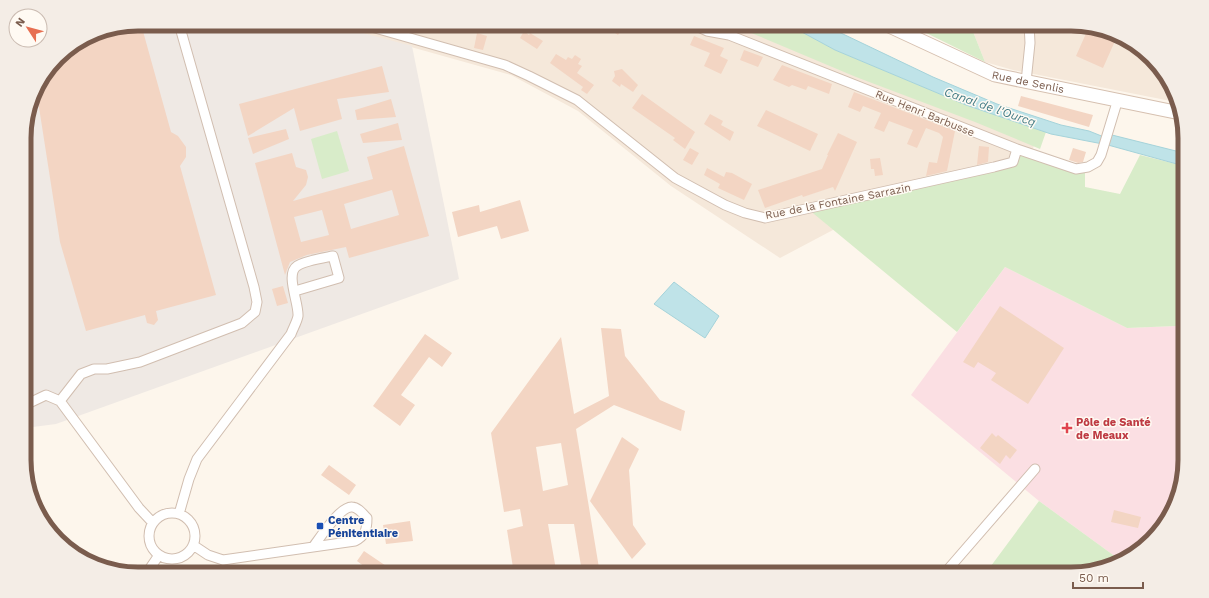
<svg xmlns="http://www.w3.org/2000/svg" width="1209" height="598" font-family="'Work Sans',sans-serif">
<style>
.residential{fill:#f5e8da}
.industrial{fill:#efe9e4}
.medical{fill:#fbdfe3}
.green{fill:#d8ecc9}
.water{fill:#bfe3e8;stroke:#a5d3da}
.building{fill:#f3d5c3;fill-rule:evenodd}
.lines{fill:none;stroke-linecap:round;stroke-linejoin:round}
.street-casing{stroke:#d1beb0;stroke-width:11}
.secondary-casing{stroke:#d6c0b0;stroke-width:15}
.street{stroke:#fff;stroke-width:9}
.secondary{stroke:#fff;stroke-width:13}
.health-dot{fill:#e0444e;stroke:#fffaf3;stroke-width:1.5}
.transit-dot{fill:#1a4fb4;stroke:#fffaf3;stroke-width:1.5}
.labels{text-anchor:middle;stroke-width:3;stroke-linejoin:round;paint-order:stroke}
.street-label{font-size:11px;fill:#7a5c4d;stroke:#fffaf3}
.health-label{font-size:11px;font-weight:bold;fill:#be3a42;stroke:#fffaf3;text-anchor:start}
.transit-label{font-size:11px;font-weight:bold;fill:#164399;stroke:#fffaf3;text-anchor:start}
.water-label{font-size:12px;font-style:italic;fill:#437c86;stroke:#fffaf3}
.rim{fill:none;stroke:#7a5c4d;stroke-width:5}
</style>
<rect width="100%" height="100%" fill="#fdf6ec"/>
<!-- residential -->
<path class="residential" d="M329 24H747L1039 136 1019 176 884 203 780 258 671 186 578 111 511 75Z
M970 24H1071L1121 36 1166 75 1176 102 1013 70 985 62Z"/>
<!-- industrial -->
<path class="industrial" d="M138 24H329L412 46 459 279 56 424 25 428 24 131 36 88 63 52 95 33Z"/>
<!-- medical -->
<path class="medical" d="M1005 267 1127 328 1176 326 1185 316V460L1173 510 1134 555 1120 560 1039 501 911 395Z"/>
<!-- green -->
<path class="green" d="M730 24H787L835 50 966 105 1046 132 1040 149 975 122 856 77Z
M908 24H970L985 62Z
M337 131 349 171 322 179 311 139Z
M1017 149 1085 173V187L1120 194 1140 155 1184 166 1185 316 1176 326 1127 328 1005 267 957 332 808 209 1013 162Z
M1039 501 1120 560 1078 574H985Z"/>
<!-- water -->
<path class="water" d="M787 24H822L933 77 997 104 1061 125 1089 131 1109 139 1112 135 1184 153V166L1108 145 1051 134 966 105 835 50Z
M674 282 719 316 705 338 654 304Z"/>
<!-- building -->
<path class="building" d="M138 24H141L171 132 178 136 186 147V157L180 166 216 295 156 311 158 320 154 325 147 323 145 315 86 331 60 242 36 88 63 52 95 33Z
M409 24H421L418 33 408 30Z
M602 24H619L623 27 618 35Z
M1088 29 1115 41 1103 68 1076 56Z
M524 31 529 35 530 33 543 41 537 49 520 38Z
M477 33 487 36 483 50 474 48Z
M694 36 724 48 720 56 728 60 721 74 704 66 710 53 690 45Z
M744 50 763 57 758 67 740 60Z
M556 54 566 60 568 57 572 59 575 55 581 59 578 64 582 66 577 73 594 85 587 94 581 90 583 87 550 63Z
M782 65 832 84 829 94 808 86 806 90 792 85 789 87 773 80Z
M382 66 389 92 337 99 342 119 300 131 294 108 248 136 239 104Z
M622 69 638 85 633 92 621 84 620 87 612 81 615 76 614 71Z
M854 92 955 131 947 171 926 176 929 162 937 163 943 137 939 133 926 128 917 148 907 144 913 130 889 121 884 132 874 128 881 113 863 106 860 112 848 107Z
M642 94 695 132 685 149 673 140 675 138 632 108Z
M1021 96 1093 115 1089 127 1018 106Z
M391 99 396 117 357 120 355 110Z
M766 110 818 134 810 151 757 126Z
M710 114 723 121 721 125 734 132 730 141 704 124Z
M398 123 402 140 363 143 360 134Z
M286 129 289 139 253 154 248 138Z
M838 133 857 142 835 191 833 187 803 197 802 195 765 208 758 190 822 169 828 155H827Z
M404 146 429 236 349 258 346 247 307 255 290 262 285 275 255 163 292 153 296 167 306 170 308 177 306 185 293 201 373 179 367 157ZM392 190 399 215 351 229 344 204ZM322 210 329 235 301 242 294 217Z
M979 146 989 147 988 162 977 165Z
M690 148 699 153 692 165 683 160Z
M1073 148 1086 152 1083 162 1078 163 1069 160Z
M880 158 883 175 875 176 874 169H871L870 159Z
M707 168 724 177 726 172 732 173 752 184 744 200 718 188 720 184 704 175Z
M520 200 529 231 501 239 497 226 458 237 452 212 479 205 480 212Z
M283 286 288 303 277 306 272 289Z
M1000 306 1064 348 1028 404 991 380 996 373 978 362 974 368 963 362Z
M601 328 621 329 625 356 660 400 685 411 681 431 614 405 576 429 600 574H514L507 530 523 526 520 509 504 512 491 433 561 337 574 414 609 396ZM561 443 568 485 543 491 536 447ZM548 524H574L581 566 556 570Z
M425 334 452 353 442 367 429 357 401 395 415 405 400 426 373 406Z
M992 433 996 437 998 435 1017 450 1010 459 1006 455 1000 464 980 448Z
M622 437 639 449 629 470 633 525 646 544 632 559 590 501Z
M329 465 356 485 349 495 321 475Z
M1114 510 1141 517 1138 528 1111 522Z
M410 521 413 541 386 544 383 525Z
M364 551 398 574H374L357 561Z
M290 565 287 574H259V570Z
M683 565 688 574H671Z"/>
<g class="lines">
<!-- street casing -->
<g class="street-casing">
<path id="street" d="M361 24 505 65 529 76 577 100 675 178 725 205 745 213 765 218 994 167 1013 162 1017 149
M692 24 707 31 729 35 1017 149 1076 169 1088 167 1097 162 1101 155 1118 99
M716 24 728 34
M1026 82 1030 43 1029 24
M60 401 81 374 94 369H107L140 362 242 323 255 312 257 302 254 287 179 24
M25 405 46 395 60 401 139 508 153 523
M149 536a23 23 0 1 1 46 0a23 23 0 1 1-46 0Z
M179 514 189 479 197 459 291 334C293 328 297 322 298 316 299 303 285 274 297 266 304 261 323 258 333 256L339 278 295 291
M193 545 208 555 223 560 355 541C365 536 367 530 367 518 363 514 358 507 352 507 340 506 320 538 313 547
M146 574 159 555
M944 574 1035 469"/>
</g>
<!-- secondary casing -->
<g class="secondary-casing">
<g id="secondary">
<path id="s1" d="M885 24 995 75 1180 113"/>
</g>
</g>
<!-- street -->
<use href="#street" class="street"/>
<!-- secondary -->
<use href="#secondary" class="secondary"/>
</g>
<!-- markers -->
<path class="health-dot" d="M1065 422h4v4h4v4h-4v4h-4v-4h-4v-4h4z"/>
<rect class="transit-dot" x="316" y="522" width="8" height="8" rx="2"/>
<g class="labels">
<!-- street labels -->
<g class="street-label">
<text dy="4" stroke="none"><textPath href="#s1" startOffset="155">Rue de Senlis</textPath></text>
<text transform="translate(925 113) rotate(22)" y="4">Rue Henri Barbusse</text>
<text transform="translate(838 201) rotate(-11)" y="4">Rue de la Fontaine Sarrazin</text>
</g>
<!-- health labels -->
<g class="health-label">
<text x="1076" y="426">Pôle de Santé<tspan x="1076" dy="13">de Meaux</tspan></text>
</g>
<!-- transit labels -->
<g class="transit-label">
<text x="328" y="524">Centre<tspan x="328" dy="13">Pénitentiaire</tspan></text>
</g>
<!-- water labels -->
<g class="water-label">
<text transform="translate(990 107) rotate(19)" y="4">Canal de l'Ourcq</text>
</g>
</g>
<!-- crop -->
<path d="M0 0H1209V598H0ZM138 31H1071A107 107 0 0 1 1178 138V460A107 107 0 0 1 1071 567H138A107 107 0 0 1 31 460V138A107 107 0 0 1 138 31Z" fill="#f4ede6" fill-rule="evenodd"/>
<path class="rim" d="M138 31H1071A107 107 0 0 1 1178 138V460A107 107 0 0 1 1071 567H138A107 107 0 0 1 31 460V138A107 107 0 0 1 138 31Z"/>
<!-- north arrow -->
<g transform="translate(28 28) rotate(306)"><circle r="19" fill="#fffaf3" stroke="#cabbb1"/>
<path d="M0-3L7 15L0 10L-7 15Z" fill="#e76f51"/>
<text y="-6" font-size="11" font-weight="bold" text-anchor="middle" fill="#7a5c4d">N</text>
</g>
<!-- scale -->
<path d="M1073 582v6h70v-6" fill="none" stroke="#7a5c4d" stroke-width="2"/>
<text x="1079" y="582" font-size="12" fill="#7a5c4d" stroke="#fffaf3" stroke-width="3" paint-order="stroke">50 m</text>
</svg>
